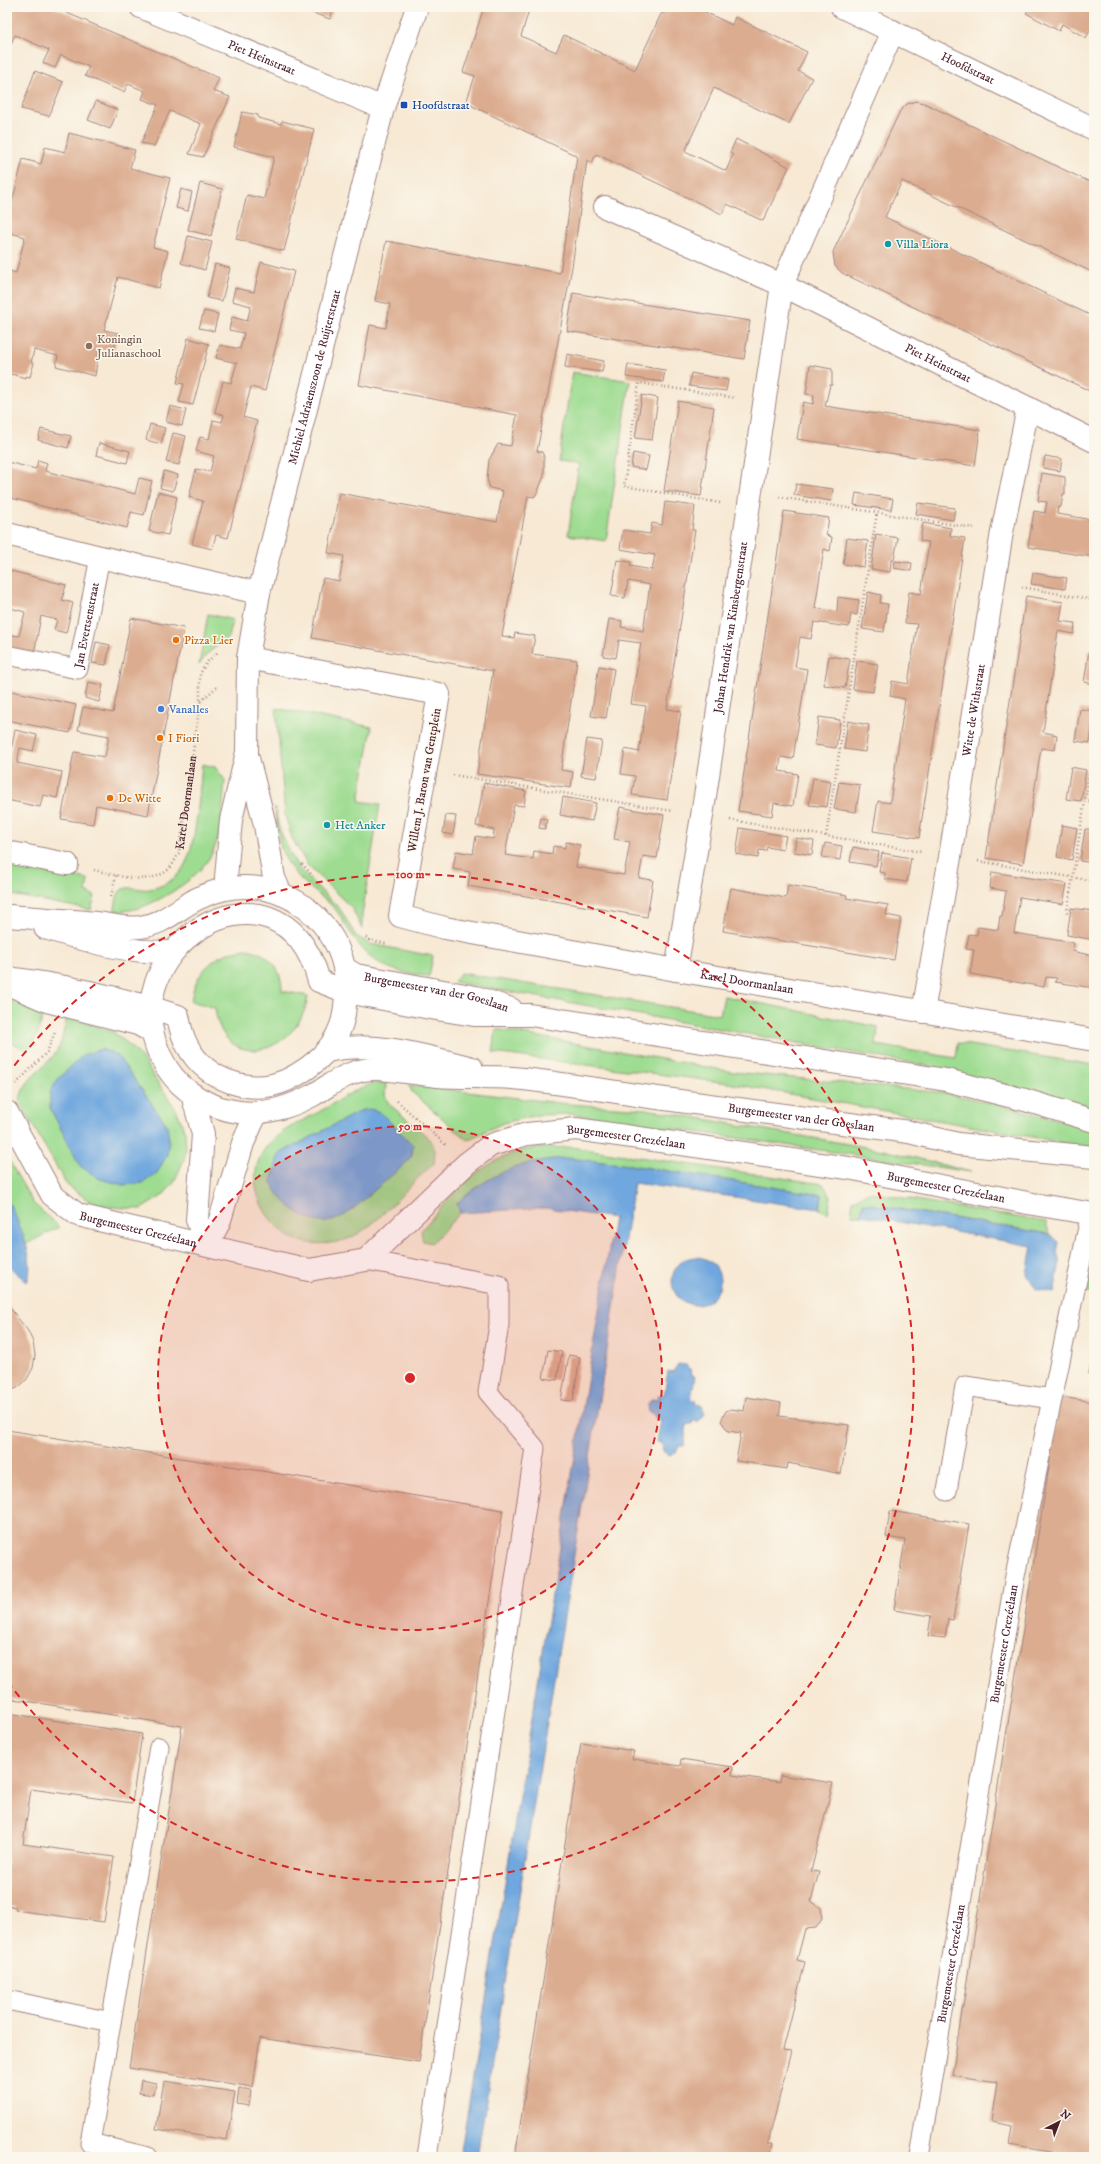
<svg xmlns="http://www.w3.org/2000/svg" width="1101" height="2164" font-family="'IM FELL DW Pica',serif">
<style>
.green{fill:#9edc91;stroke:#747e5e;fill-rule:evenodd}
.water{fill:#6fa7de;stroke:#5c6384}
.building{fill:#dbac8f}
.lines{fill:none;stroke-linecap:round;stroke-linejoin:round}
.lane-casing{stroke:#a08480;stroke-width:21}
.street-casing{stroke:#a08480;stroke-width:24}
.secondary-casing{stroke:#a08480;stroke-width:24}
.primary-casing{stroke:#a08480;stroke-width:24}
.path{stroke:#a08480;stroke-width:2.5;stroke-dasharray:1 3;stroke-linecap:butt}
.lane{stroke:#fff;stroke-width:19}
.street{stroke:#fff;stroke-width:22}
.secondary{stroke:#fff;stroke-width:22}
.primary{stroke:#fff;stroke-width:22}
.ring{fill:none;stroke:#d62828;stroke-width:2;stroke-dasharray:7 5}
.transit-dot{fill:#1a4fb4;stroke:#fbf7ec;stroke-width:1.5}
.culture-dot{fill:#0f9aa8;stroke:#fbf7ec;stroke-width:1.5}
.education-dot{fill:#8d6e63;stroke:#fbf7ec;stroke-width:1.5}
.food-dot{fill:#e8710a;stroke:#fbf7ec;stroke-width:1.5}
.shop-dot{fill:#3f7fe0;stroke:#fbf7ec;stroke-width:1.5}
.labels{text-anchor:middle;stroke-width:3;stroke-linejoin:round;paint-order:stroke}
.street-label{font-size:12px;fill:#4a1f2b;stroke:#fbf7ec}
.transit-label{font-size:12px;fill:#164399;stroke:#fbf7ec;text-anchor:start}
.culture-label{font-size:12px;fill:#0d838f;stroke:#fbf7ec;text-anchor:start}
.education-label{font-size:12px;fill:#785e54;stroke:#fbf7ec;text-anchor:start}
.food-label{font-size:12px;fill:#c56008;stroke:#fbf7ec;text-anchor:start}
.shop-label{font-size:12px;fill:#366cbe;stroke:#fbf7ec;text-anchor:start}
.centre{fill:#d62828;stroke:#fbf7ec;stroke-width:2}
.ring-label{font-size:12px;text-anchor:middle;font-weight:bold;fill:#d62828;stroke:#fbf7ec;stroke-width:3;stroke-linejoin:round;paint-order:stroke}
</style>
<rect width="100%" height="100%" fill="#fbf7ec"/>
<filter id="ink" filterUnits="userSpaceOnUse"><feTurbulence type="fractalNoise" baseFrequency=".025" numOctaves="2"/><feDisplacementMap in="SourceGraphic" scale="8" xChannelSelector="R" yChannelSelector="G"/><feConvolveMatrix kernelMatrix="1 2 1 2 8 2 1 2 1" color-interpolation-filters="sRGB"/></filter>
<filter id="wash" filterUnits="userSpaceOnUse"><feTurbulence type="fractalNoise" baseFrequency=".012" numOctaves="4" result="noise"/><feDisplacementMap in="SourceGraphic" scale="16" xChannelSelector="R" yChannelSelector="G"/><feGaussianBlur stdDeviation="0.9" result="paint"/><feColorMatrix in="noise" values="0 0 0 0 0 0 0 0 0 0 0 0 0 0 0 0 0 1.4 0 .05"/><feComposite in="paint" operator="in"/></filter>
<g filter="url(#wash)">
<rect width="100%" height="100%" fill="#f7e9d4"/>
<!-- green -->
<path class="green" d="M572 372 630 381 606 541 568 535 579 464 559 461Z
M208 614 233 620 229 637 208 653 199 665Z
M276 708 372 727 359 801 380 804 362 915V929L352 908 308 866 292 838 285 815Z
M202 764 215 767 225 780C220 835 223 860 172 892 152 904 137 911 114 912 116 906 116 896 120 891 127 884 141 891 150 889 161 887 173 881 181 871 197 850 199 792 202 764Z
M275 808 279 828 293 859 301 871 340 909 356 936 370 944 433 956 429 976C396 973 374 967 354 938 347 929 343 919 336 910 326 899 314 892 304 882 279 859 278 839 275 808Z
M7 864 88 879 86 892 95 896 91 910 7 894Z
M247 949C269 953 282 968 282 991L308 996C300 1054 223 1076 215 1008L191 1001C195 971 217 951 247 949Z
M460 973 720 1015 724 996 878 1027 876 1045 956 1058 958 1043 1094 1065V1107L923 1065 454 982Z
M7 1000 44 1011 38 1033 28 1050 7 1041Z
M67 1016 113 1032 127 1043 141 1057 177 1111 185 1132 186 1148 184 1160 173 1184 162 1196 141 1209 110 1207 89 1201 67 1185 20 1103C20 1080 47 1068 58 1049 63 1040 64 1026 67 1016Z
M496 1029 734 1072 946 1093 997 1104 1094 1129V1148L728 1083 493 1053Z
M375 1083H386L385 1095 389 1104 431 1140 435 1150 434 1164C404 1187 383 1223 348 1239 332 1245 303 1246 289 1236 263 1219 246 1185 261 1155 274 1131 302 1122 324 1109 343 1098 353 1090 375 1083ZM279 1154 301 1215 278 1160Z
M409 1085 568 1104 646 1109 888 1151 971 1172 572 1114 538 1115 503 1123 467 1140 412 1092Z
M571 1147 823 1184 831 1197 828 1213 820 1209 822 1195 630 1165 457 1203 460 1213 432 1243 423 1241 421 1231C452 1194 485 1153 538 1148 549 1147 560 1148 571 1147Z
M7 1157 33 1203 59 1227 26 1244 7 1199Z
M869 1192 1046 1222 1049 1234 863 1203 861 1215H851L853 1200Z
M1094 1270V1294L1084 1292Z"/>
<!-- water -->
<path class="water" d="M101 1049 117 1055 167 1125 169 1139 167 1155 157 1173 143 1183 123 1185 100 1179 80 1166 50 1108V1092L59 1078 83 1055Z
M370 1109 380 1112 413 1145 412 1155 404 1165C391 1176 379 1186 367 1197 343 1218 327 1233 297 1212 285 1204 278 1195 271 1182L279 1154 362 1110Z
M567 1158 630 1165 822 1195 820 1209 634 1183 477 2157H460L614 1218 546 1208 460 1213 457 1203C491 1173 522 1160 567 1158Z
M7 1199C18 1220 37 1260 27 1282L7 1265Z
M863 1203 1049 1234 1059 1242 1057 1252 1060 1262 1054 1293 1036 1289 1027 1274 1032 1246 861 1215Z
M672 1281a24 24 0 1 1 48 0a24 24 0 1 1-48 0Z
M678 1364 686 1365 690 1369 691 1375 695 1376 691 1399 696 1400 695 1404 701 1405 705 1414 699 1421H693L692 1424H687L684 1446H679L676 1453 669 1456 663 1451 662 1443 657 1442 661 1420 655 1418V1416L648 1411 647 1405 652 1399 658 1398V1395H664L668 1371 673 1372Z"/>
<g id="blocks">
<!-- building -->
<path class="building" d="M7 7H53L219 78 213 91 230 97 203 157 189 154 201 124 170 111 154 146 141 143 158 105 142 99 145 91 128 84 124 92 113 88 85 76 89 67 61 55 55 68 43 63 49 50 15 35 7 53 12 73 7 86Z
M295 7H334L330 19Z
M484 7H530L521 36 556 52 564 35 635 70 661 14 681 7H695L732 25 735 17 807 52 798 71 812 78 789 124 714 88 685 151 726 171 733 155 730 153 736 139 789 167 763 221 727 204 722 214 596 154 592 163 587 160 572 267 537 451 542 452 544 457V476L537 493 534 497 528 496 502 636 514 638 515 633 535 636 532 654 577 660 561 770 573 772 571 788 477 774 493 671 312 638 323 578 339 581 344 556 328 553 339 493 497 522 503 491 490 488 487 479 489 460 498 444 511 446 517 415 359 385 370 325 386 328 390 304 375 301 386 241 560 273 577 156 466 103 475 76 463 72Z
M1030 7H1094V23L1086 38 1062 24 1059 31 1026 13Z
M35 71 63 82 49 116 21 109Z
M96 101 118 110 110 129 88 120Z
M916 101 924 103 1094 184V273L902 181 885 217 1094 317V393L842 273 835 266 833 252 900 111 907 104Z
M242 112 258 115V118L281 124 282 121 314 129 284 251 236 239 247 195 264 199 274 157 234 147Z
M69 133 135 150 130 168 170 178 153 247 168 251 159 288 118 277 104 330 118 333 113 353 99 349 95 376 56 366 58 356 34 350 31 363H34L30 377 26 376V378L7 373V270L16 273 25 237 7 232V222L23 159 41 164 45 147 65 152Z
M200 183 222 189 211 236 188 230Z
M181 189 192 192 188 211 176 208Z
M188 236 212 242 205 270 181 263Z
M261 262 294 271 265 391 251 387 243 417 257 421 228 538 216 535 212 549 192 544 203 501 189 497 196 469 210 472 214 456 196 451 200 437 209 439 213 420 222 422 224 415 215 412 223 381 231 383 237 363 216 358 220 345 240 349 244 333 229 330 232 317 247 321 251 306 232 301 235 288 254 292Z
M215 264 230 268 222 301 207 298Z
M573 293 750 321 744 359 567 331Z
M204 311 218 314 214 331 199 328Z
M188 338 209 344 193 405 179 402 184 384 177 383Z
M567 354 604 361 602 372 565 367Z
M628 364 665 370 663 382 626 377Z
M810 365 832 369V385H830L825 406 980 430 975 466 797 439 803 402 813 404 814 395 806 394Z
M691 373 728 380 726 391 689 386Z
M642 395 658 398 652 440 635 438Z
M678 401 714 407 701 496 664 491Z
M170 406 186 410 182 426 166 422Z
M7 420 12 421 9 433 7 432Z
M150 424 165 428 161 444 146 440Z
M41 429 71 436 68 448 38 440Z
M173 433 186 436 179 465 166 462Z
M99 443 130 451 127 463 96 455Z
M633 453 649 456 646 470 631 467Z
M1045 456 1062 459 1060 471 1043 468Z
M38 460 47 463 45 471 135 494 139 478 152 481 144 515 131 512 127 528 7 497V462L36 469Z
M164 471 178 475 173 491 160 488Z
M1042 473 1065 477V494H1063L1061 507H1058L1057 514 1094 520V557L1028 547 1034 511 1045 513 1047 502 1038 501Z
M796 484 833 489 831 501 794 495Z
M158 492 177 497 168 535 149 531Z
M856 493 893 499 891 510 854 505Z
M665 502 695 506 692 530H695L667 709 681 711 667 800 632 795 635 776 621 774 625 749 639 752 646 706 631 704 641 643 619 640 616 658 603 656 609 619 622 621 621 627 643 631 650 585 628 581 625 598 611 596 614 579 617 560 631 562 630 566 652 570 655 555 620 549 623 530 650 534 652 523 662 525Z
M918 503 955 508 953 520 916 514Z
M784 511 829 518 826 535 832 537 830 551 824 549 815 608 837 612 838 597 859 600 857 615 851 614 849 627 814 622 811 639 800 637 795 667 807 669 793 759 781 757 779 771 798 774 793 806 774 803 772 816 738 811Z
M923 523 951 528 950 536 965 538 919 838 873 831 878 801 890 803 905 699 890 696 892 681 908 684 917 624 905 623 909 592 921 594 929 542 920 541Z
M876 534 898 538 894 560H891L890 572 871 569Z
M847 538 868 541 864 567 843 564Z
M895 561 912 563 911 571 894 568Z
M7 570 66 585 62 600 73 603 66 633 54 630 57 620 41 616 34 654 7 647V634L19 636 25 612 7 607Z
M1033 573 1067 578 1065 589 1031 584Z
M1092 582H1094V593H1090Z
M868 592 881 595 880 603 888 604 884 632 862 629Z
M1026 596 1063 602 1060 621 1075 623 1074 634 1058 631 1043 732 1057 735 1055 750 1041 748 1023 864 986 858Z
M131 618 184 628 148 815 96 805 93 824 61 819 74 752 105 757 109 736 78 730 83 707 113 713Z
M96 642 110 645 106 665 92 663Z
M1089 651H1094V684L1084 682Z
M829 656 850 659 845 688 824 685Z
M857 661 878 664 873 692 853 689Z
M599 666 614 669 606 718 591 716Z
M88 682 103 685 99 702 85 698Z
M7 690 76 705 70 733 7 720Z
M1080 709 1094 711 1090 743 1075 741Z
M819 717 840 720 836 748 815 745Z
M848 721 869 725 865 752 844 749Z
M15 730 37 735 33 751 20 748 17 763 62 772 57 798 43 795 40 807 7 800V761H9Z
M587 739 602 741 596 778 581 776Z
M1071 767 1086 770 1081 801 1066 799Z
M1093 777H1094V803L1089 802Z
M813 778 831 781 827 807 809 805Z
M839 782 860 785 856 812 834 809Z
M484 783 526 791 524 806 514 805 505 855 533 859 534 851 552 854 553 846 565 848 566 842 580 845 576 867 624 875 630 842 614 839 620 807 664 815 657 858 643 856 639 878 653 880 647 917 468 886 470 872 453 869 456 851 473 854 476 836 493 839 494 830 476 826Z
M563 797 596 803 592 821 560 815Z
M446 815 456 816 453 835 443 833Z
M541 818 547 819 545 829 539 828Z
M1062 825 1077 828 1072 860 1057 857Z
M740 828 786 836 783 850 767 847 766 851 759 850 758 858 736 854Z
M1085 829 1094 830V863L1080 861Z
M796 838 814 841 812 855 794 852Z
M825 843 842 846 840 860 822 857Z
M853 847 879 852 876 866 850 862Z
M882 853 911 858 907 882 885 879V873L879 872Z
M992 872 1067 884 1063 904 1020 897 1014 933 1074 943 1072 951 1094 956V988L1055 982 1057 978 1046 977 1044 987 970 974 974 950 966 949 969 934 977 935 978 927 998 930 1000 916H1002L1006 891 990 888Z
M788 885 847 895 846 898 888 905 886 915 901 918 894 960 723 931 731 888 786 898Z
M1071 908 1094 911V940L1067 935Z
M7 1304 28 1331 33 1342 35 1355 33 1368 27 1379 19 1387 7 1393Z
M548 1350 562 1352 557 1380 543 1378Z
M1093 1354H1094V1375L1089 1374Z
M569 1355 580 1357 573 1401 561 1400Z
M746 1397 781 1403 779 1416 849 1425 841 1474 788 1463 787 1469 736 1461 741 1433 728 1431 721 1421 726 1411 731 1409 744 1411Z
M1060 1397 1094 1402V2157H1077L1010 2145 1013 2126 991 2122 997 2082 952 2075Z
M7 1430 503 1510 419 2062 260 2038 253 2087 129 2068 182 1726 7 1698Z
M890 1511 969 1524 953 1620 948 1619 945 1638 928 1636 931 1616 894 1610 905 1540 886 1537Z
M7 1713 142 1734 132 1803 31 1789 23 1844 114 1857 104 1922 15 1910 16 1907 7 1906Z
M581 1743 634 1751 632 1759 680 1766 681 1759 733 1767 732 1775 780 1782V1775L833 1783 811 1871 819 1872 811 1901 821 1908 822 1919 816 1928 805 1929 797 1960 805 1962 783 2050 791 2051 768 2143H773L770 2157H515Z
M141 2080 156 2083 154 2095 139 2093Z
M164 2081 235 2092 227 2140 156 2129Z
M239 2088 251 2090 249 2106 237 2104Z"/>
</g>
</g>
<g filter="url(#ink)">
<use href="#blocks" fill-opacity="0" stroke="#a08480" stroke-width="1"/>
<g class="lines">
<!-- lane casing -->
<g class="lane-casing">
<g id="lane">
<path id="s2" d="M7 655 78 669 100 557"/>
<path d="M366 1260 499 1285V1325L488 1392 535 1448 427 2157"/>
<path d="M947 1491 965 1386 1052 1399"/>
<path d="M7 2000 111 2022"/>
<path d="M148 2157 90 2143 159 1747"/>
<path id="s3" d="M919 2157 1015 1576 1091 1213"/>
</g>
</g>
<!-- street casing -->
<g class="street-casing">
<g id="street">
<path id="s4" d="M141 7 383 108"/>
<path id="s5" d="M605 207 782 285 1094 441"/>
<path d="M7 534 100 557 259 593"/>
<path id="s6" d="M248 658 439 694 400 916 445 928 676 970 1094 1040"/>
<path d="M7 852 67 864"/>
<path id="s7" d="M676 970 702 816 782 285 893 31"/>
<path id="s8" d="M923 1012 950 857 1002 532 1028 408"/>
<path d="M192 1094 203 1134 197 1220 207 1245"/>
<path id="s9" d="M7 1112 52 1195 78 1215 309 1270 366 1260 467 1163 491 1145 527 1134 576 1129 848 1168 1033 1204 1094 1214"/>
<path d="M207 1245 219 1223 243 1143 257 1112"/>
</g>
</g>
<!-- secondary casing -->
<g class="secondary-casing">
<g id="secondary">
<path id="s10" d="M842 7 1094 129"/>
<path d="M248 758 265 825 274 878 281 894"/>
<path id="s11" d="M225 889 231 820 247 752 248 658 259 593 383 108 417 7"/>
</g>
</g>
<!-- primary casing -->
<g class="primary-casing">
<g id="primary">
<path d="M45 928C91 942 125 953 173 952"/>
<path id="s12" d="M344 968 356 975 476 997 511 1009"/>
<path d="M7 978C65 985 122 998 178 1016 180 1027 182 1037 188 1047 207 1081 252 1096 287 1080 314 1067 339 1045 344 1014 346 998 348 983 344 967 332 914 279 878 225 889 212 892 199 897 188 904 172 914 159 925 140 927 127 929 116 926 104 924 73 920 41 919 10 916"/>
<path d="M10 985 47 1001 138 1024 152 1032"/>
<path d="M327 1051C375 1040 426 1056 472 1068"/>
<path id="s13" d="M1094 1121 1025 1100 946 1080 530 1015H474L430 1008 347 992 319 981C280 837 95 953 167 1068 183 1093 210 1108 239 1112 264 1115 291 1107 313 1095 334 1083 351 1068 377 1069 397 1070 417 1074 437 1076 462 1078 488 1076 513 1078 557 1082 600 1090 643 1096 732 1108 820 1120 909 1132L958 1144 1094 1157"/>
</g>
</g>
<!-- path -->
<g class="path">
<path d="M779 497 974 528"/>
<path d="M720 503 624 486 639 383 736 398"/>
<path d="M1022 587 1094 600"/>
<path d="M201 701 218 686"/>
<path d="M453 775 673 811"/>
<path d="M730 820 922 852"/>
<path d="M826 836 877 512"/>
<path d="M978 861 1094 881"/>
<path d="M302 864 313 876"/>
<path id="s1" d="M94 870C117 875 149 887 169 869 173 865 176 858 179 853L200 701V674L207 662 219 651"/>
<path d="M111 896 116 875"/>
<path d="M1067 913 1094 745"/>
<path d="M366 937 369 940 387 944"/>
<path d="M16 1084 47 1052 55 1032"/>
<path d="M397 1101 446 1145"/>
</g>
<!-- lane -->
<use href="#lane" class="lane"/>
<!-- street -->
<use href="#street" class="street"/>
<!-- secondary -->
<use href="#secondary" class="secondary"/>
<!-- primary -->
<use href="#primary" class="primary"/>
</g>
</g>
<!-- distance rings -->
<circle cx="410" cy="1378" r="252" fill="#d62828" fill-opacity=".12"/>
<g class="ring">
<circle cx="410" cy="1378" r="252"/>
<path d="M7 1075A504 504 0 1 1 7 1681"/>
</g>
<!-- markers -->
<rect class="transit-dot" x="400" y="101" width="8" height="8" rx="2"/>
<g class="culture-dot">
<circle cx="888" cy="244" r="4"/>
<circle cx="327" cy="825" r="4"/>
</g>
<circle class="education-dot" cx="89" cy="346" r="4"/>
<g class="food-dot">
<circle cx="176" cy="640" r="4"/>
<circle cx="160" cy="738" r="4"/>
<circle cx="110" cy="798" r="4"/>
</g>
<circle class="shop-dot" cx="161" cy="709" r="4"/>
<g class="labels">
<!-- street labels -->
<g class="street-label">
<text dy="4" stroke="none"><textPath href="#s4" startOffset="131">Piet Heinstraat</textPath></text>
<text dy="4" stroke="none"><textPath href="#s10" startOffset="140">Hoofdstraat</textPath></text>
<text dy="4" stroke="none"><textPath href="#s5" startOffset="368">Piet Heinstraat</textPath></text>
<text dy="4" stroke="none"><textPath href="#s11" startOffset="522">Michiel Adriaenszoon de Ruijterstraat</textPath></text>
<text dy="4" stroke="none"><textPath href="#s2" startOffset="117">Jan Evertsenstraat</textPath></text>
<text dy="4" stroke="none"><textPath href="#s7" startOffset="347">Johan Hendrik van Kinsbergenstraat</textPath></text>
<text dy="4" stroke="none"><textPath href="#s8" startOffset="306">Witte de Withstraat</textPath></text>
<text transform="translate(424 780) rotate(-80)" y="4">Willem J. Baron van Gentplein</text>
<text dy="4" stroke="none"><textPath href="#s1" startOffset="148">Karel Doormanlaan</textPath></text>
<text dy="4" stroke="none"><textPath href="#s6" startOffset="773">Karel Doormanlaan</textPath></text>
<text dy="4" stroke="none"><textPath href="#s12" startOffset="96">Burgemeester van der Goeslaan</textPath></text>
<text dy="4" stroke="none"><textPath href="#s13" startOffset="1768">Burgemeester van der Goeslaan</textPath></text>
<text dy="4" stroke="none"><textPath href="#s9" startOffset="730">Burgemeester Crezéelaan</textPath></text>
<text dy="4" stroke="none"><textPath href="#s9" startOffset="1054">Burgemeester Crezéelaan</textPath></text>
<text dy="4" stroke="none"><textPath href="#s9" startOffset="189">Burgemeester Crezéelaan</textPath></text>
<text dy="4" stroke="none"><textPath href="#s3" startOffset="520">Burgemeester Crezéelaan</textPath></text>
<text dy="4" stroke="none"><textPath href="#s3" startOffset="196">Burgemeester Crezéelaan</textPath></text>
</g>
<!-- transit labels -->
<g class="transit-label">
<text x="412" y="109">Hoofdstraat</text>
</g>
<!-- culture labels -->
<g class="culture-label">
<text x="896" y="248">Villa Liora</text>
<text x="335" y="829">Het Anker</text>
</g>
<!-- education labels -->
<g class="education-label">
<text x="97" y="343">Koningin<tspan x="97" dy="14">Julianaschool</tspan></text>
</g>
<!-- food labels -->
<g class="food-label">
<text x="184" y="644">Pizza Lier</text>
<text x="168" y="742">I Fiori</text>
<text x="118" y="802">De Witte</text>
</g>
<!-- shop labels -->
<g class="shop-label">
<text x="169" y="713">Vanalles</text>
</g>
</g>
<circle cx="410" cy="1378" r="6" class="centre"/>
<g class="ring-label">
<text x="410" y="878">100 m</text>
<text x="410" y="1130">50 m</text>
</g>
<!-- margin -->
<rect width="1101" height="2164" fill="none" stroke="#fbf7ec" stroke-width="24"/>
<!-- north arrow -->
<g transform="translate(1059 2122) rotate(42)" stroke="#fbf7ec" stroke-width="3" paint-order="stroke">
<path d="M0-3L7 15L0 10L-7 15Z" fill="#4a1f2b"/>
<text y="-6" font-size="11" font-weight="bold" text-anchor="middle" fill="#4a1f2b">N</text>
</g>
</svg>
